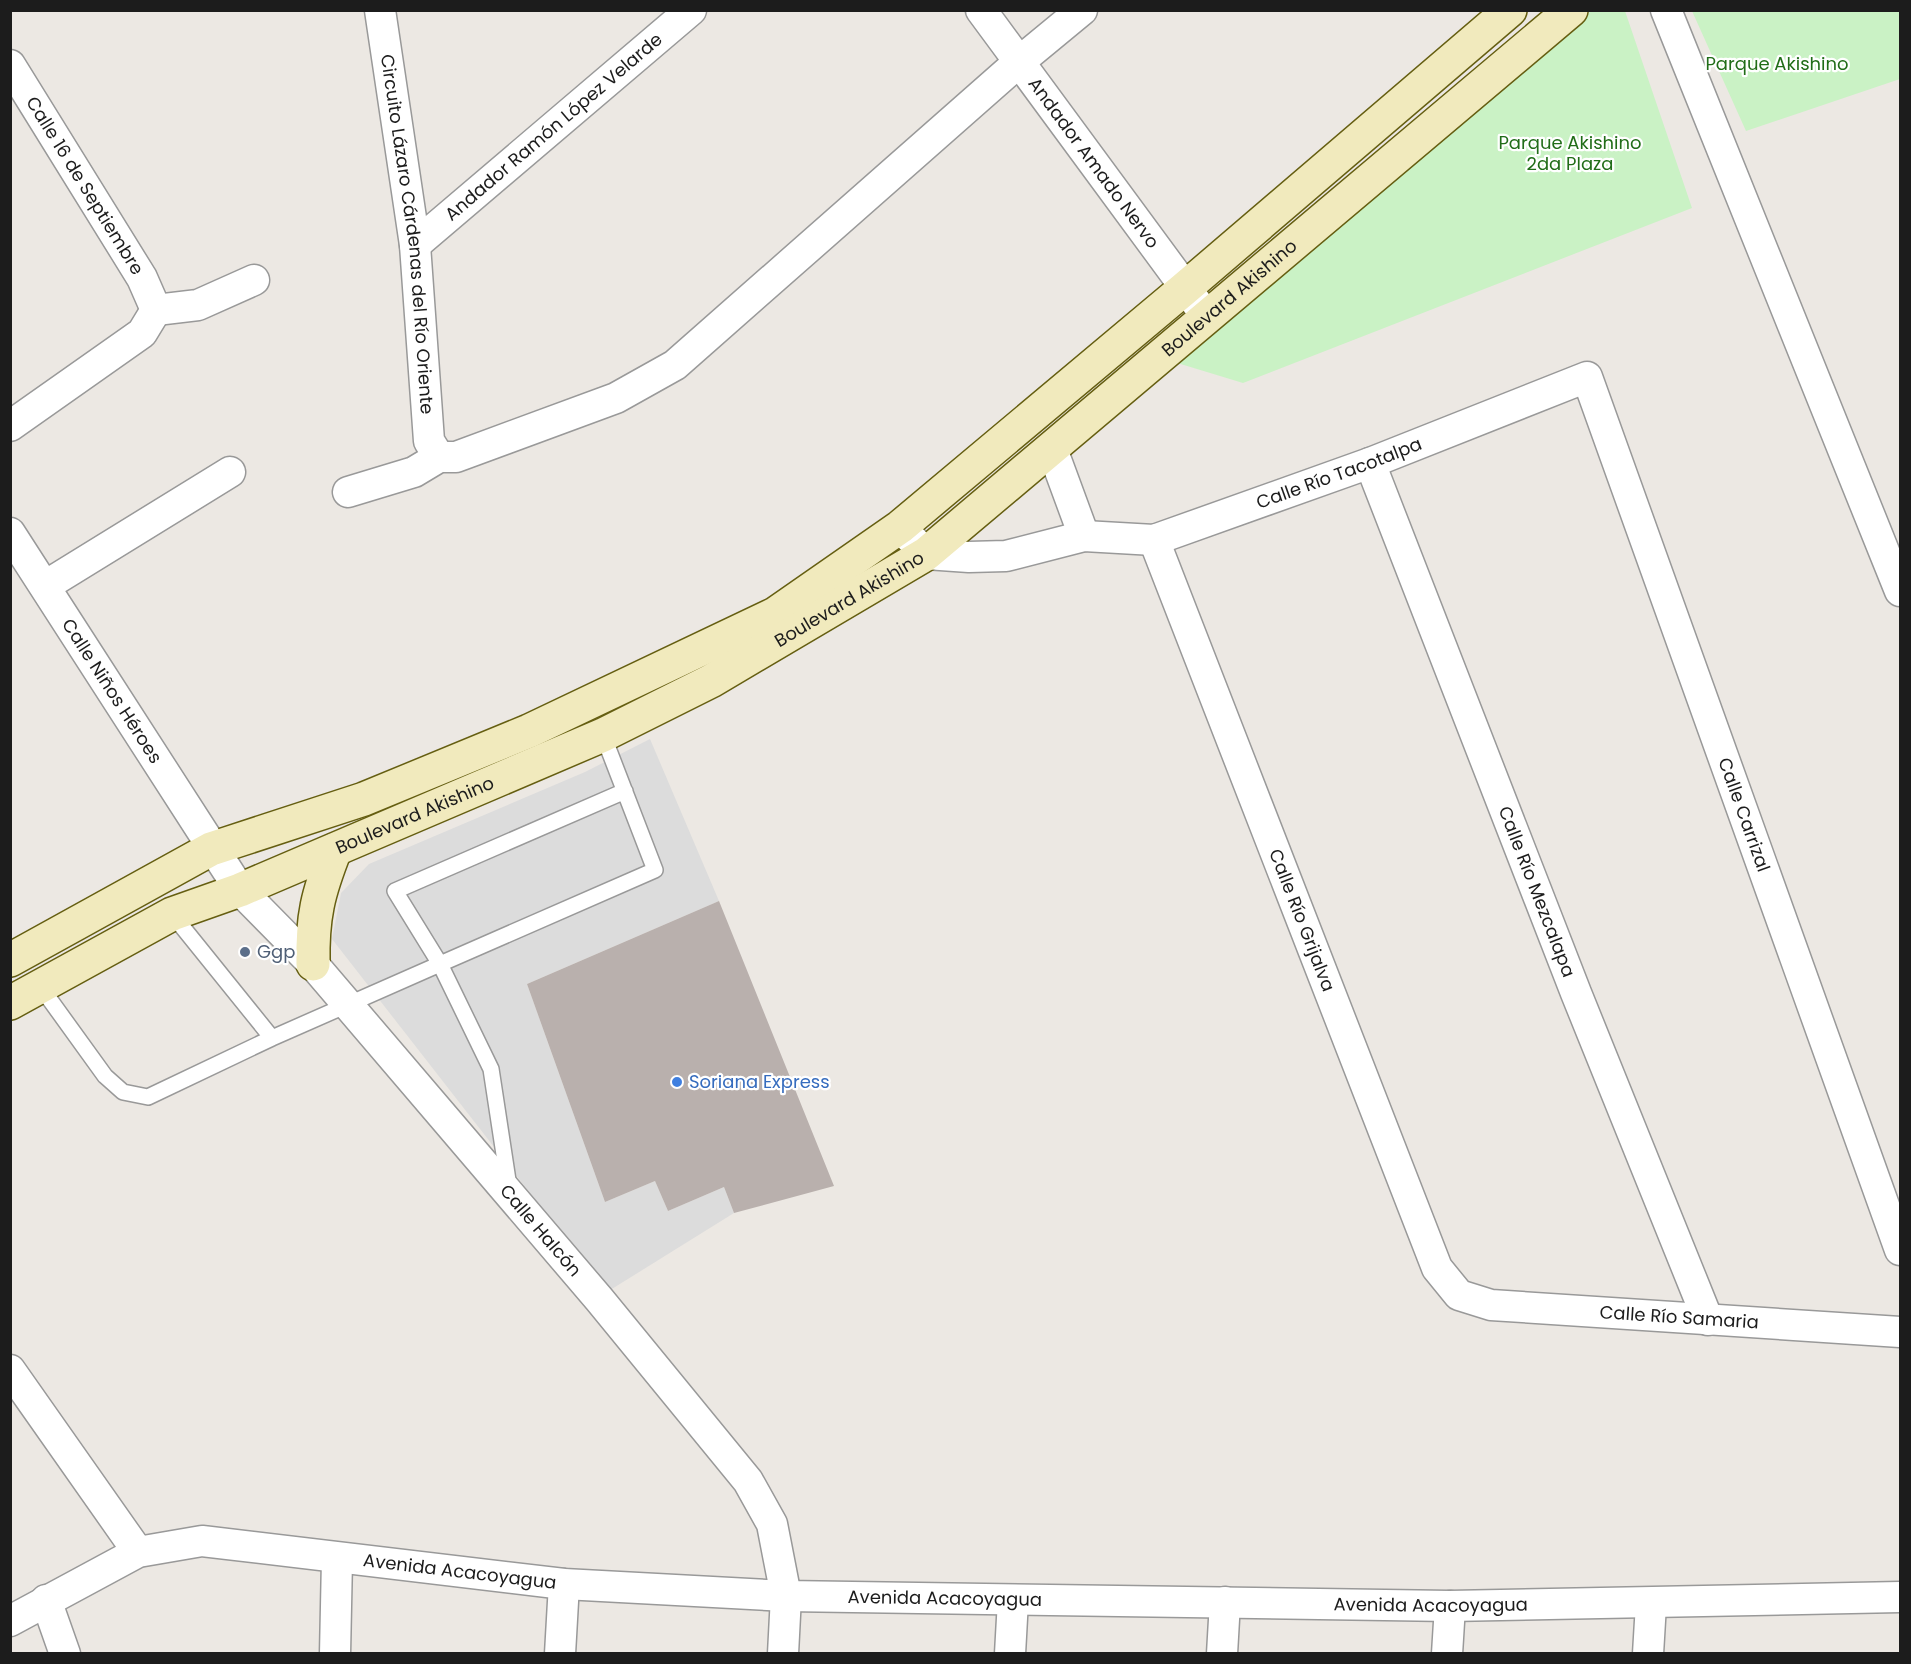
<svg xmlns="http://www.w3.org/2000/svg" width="1911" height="1664" font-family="Poppins,sans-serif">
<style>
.park{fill:#caf2c5}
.parking{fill:#dcdcdc}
.building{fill:#b9b0ad}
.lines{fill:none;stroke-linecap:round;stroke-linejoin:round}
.service-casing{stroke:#999;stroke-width:18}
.minor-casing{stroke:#999;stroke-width:33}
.secondary-casing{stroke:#655e11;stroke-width:36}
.service{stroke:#fff;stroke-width:15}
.minor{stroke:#fff;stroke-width:30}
.secondary{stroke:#f1eabd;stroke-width:33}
.service-dot{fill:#5c6f8a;stroke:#fff;stroke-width:2}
.shop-dot{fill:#3f7fe0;stroke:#fff;stroke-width:2}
.labels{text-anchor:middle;stroke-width:4.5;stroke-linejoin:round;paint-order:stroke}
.park-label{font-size:18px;fill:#216d18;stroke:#fff}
.street-label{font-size:18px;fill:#1c1c1c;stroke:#fff}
.service-label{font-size:18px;fill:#4e5e75;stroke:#fff;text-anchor:start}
.shop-label{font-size:18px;fill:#366cbe;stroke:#fff;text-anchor:start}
</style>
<rect width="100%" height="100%" fill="#ece8e3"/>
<!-- park -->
<path class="park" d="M1591 11H1625L1692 208 1243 383 1174 362Z
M1692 11H1900V79L1746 131Z"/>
<!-- parking -->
<path class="parking" d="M650 739 719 901 527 984 605 1202 655 1181 668 1211 724 1187 734 1213 607 1292 332 939 341 893 369 864 585 772Z"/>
<!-- building -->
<path class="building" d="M719 901 834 1186 734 1213 724 1187 668 1211 655 1181 605 1202 527 984Z"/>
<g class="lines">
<!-- service casing -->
<g class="service-casing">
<path id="service" d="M603 735 655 870 440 964 395 891 625 791
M172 914 272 1038
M40 986 105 1076 123 1092 148 1097 272 1038 440 964 491 1069 509 1187"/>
</g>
<!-- minor casing -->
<g class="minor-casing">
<g id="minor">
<path id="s1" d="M380 10 415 245 429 441 439 457"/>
<path id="s2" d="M981 10 1207 317"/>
<path d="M1666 10 1900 591"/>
<path id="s3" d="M10 65 142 278 156 310"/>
<path id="s4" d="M415 245 691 10"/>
<path d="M156 310 198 305 254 280"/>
<path d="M10 426 142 333 156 310"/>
<path d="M1052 449 1084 536"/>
<path id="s5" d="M1370 463 1576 993 1708 1320"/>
<path d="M348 492 414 472 439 457H456L616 398 675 365 1019 62 1082 10"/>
<path id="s6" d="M900 527 926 554 969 557 1006 556 1084 536 1154 540 1370 463 1587 377 1900 1250"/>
<path id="s7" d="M10 533 240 890 313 964 599 1299 748 1481 772 1524 786 1596 783 1654"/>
<path id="s8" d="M1154 540 1437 1268 1459 1295 1491 1305 1900 1332"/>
<path d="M45 586 230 472"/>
<path d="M10 1370 138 1552"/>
<path d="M46 1600 65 1654"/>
<path id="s9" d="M10 1621 138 1552 202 1541 564 1584 786 1596 1450 1606 1900 1597"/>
<path d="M335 1654 337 1559"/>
<path d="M560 1654 564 1584"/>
<path d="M1010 1654 1013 1600"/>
<path d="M1222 1654 1225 1602"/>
<path d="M1447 1654 1450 1606"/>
<path d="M1648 1654 1651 1604"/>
</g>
</g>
<!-- secondary casing -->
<g class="secondary-casing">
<g id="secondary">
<path d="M10 960 211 849 364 799 529 731 775 614 900 527 1184 289 1510 10"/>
<path d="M313 964C312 917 318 893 335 850"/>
<path id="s10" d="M10 1003 172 914 240 890 603 735 711 681 926 554 1571 10"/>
</g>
</g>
<!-- service -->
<use href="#service" class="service"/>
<!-- minor -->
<use href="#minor" class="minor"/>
<!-- secondary -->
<use href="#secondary" class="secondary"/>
</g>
<!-- markers -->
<circle class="service-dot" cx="245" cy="952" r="6"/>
<circle class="shop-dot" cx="677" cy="1082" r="6"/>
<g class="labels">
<!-- park labels -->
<g class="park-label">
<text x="1777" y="70">Parque Akishino</text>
<text x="1570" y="149">Parque Akishino<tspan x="1570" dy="21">2da Plaza</tspan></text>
</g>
<!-- street labels -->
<g class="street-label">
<text dy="6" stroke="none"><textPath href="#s4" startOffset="182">Andador Ramón López Velarde</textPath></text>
<text dy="6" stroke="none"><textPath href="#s2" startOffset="190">Andador Amado Nervo</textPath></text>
<text dy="6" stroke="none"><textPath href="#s3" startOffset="142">Calle 16 de Septiembre</textPath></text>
<text dy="6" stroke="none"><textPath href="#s1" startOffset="226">Circuito Lázaro Cárdenas del Río Oriente</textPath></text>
<text dy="6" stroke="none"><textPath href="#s10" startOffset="1419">Boulevard Akishino</textPath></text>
<text dy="6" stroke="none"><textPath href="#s6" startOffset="465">Calle Río Tacotalpa</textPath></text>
<text dy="6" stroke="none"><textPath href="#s10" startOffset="933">Boulevard Akishino</textPath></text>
<text dy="6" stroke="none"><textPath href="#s7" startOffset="188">Calle Niños Héroes</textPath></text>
<text dy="6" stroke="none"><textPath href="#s6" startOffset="1196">Calle Carrizal</textPath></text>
<text dy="6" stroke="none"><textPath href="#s10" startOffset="447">Boulevard Akishino</textPath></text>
<text dy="6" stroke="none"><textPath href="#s5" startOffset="460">Calle Río Mezcalapa</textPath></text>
<text dy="6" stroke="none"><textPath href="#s8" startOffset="408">Calle Río Grijalva</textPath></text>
<text dy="6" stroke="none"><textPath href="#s7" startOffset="879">Calle Halcón</textPath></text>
<text dy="6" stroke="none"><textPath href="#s8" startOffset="1038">Calle Río Samaria</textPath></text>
<text dy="6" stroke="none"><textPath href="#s9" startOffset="470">Avenida Acacoyagua</textPath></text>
<text dy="6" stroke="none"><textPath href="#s9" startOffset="956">Avenida Acacoyagua</textPath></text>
<text dy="6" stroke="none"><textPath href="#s9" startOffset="1442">Avenida Acacoyagua</textPath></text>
</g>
<!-- service labels -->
<g class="service-label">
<text x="257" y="958">Ggp</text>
</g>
<!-- shop labels -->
<g class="shop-label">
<text x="689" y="1088">Soriana Express</text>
</g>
</g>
<!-- border -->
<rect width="1911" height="1664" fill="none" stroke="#1c1c1c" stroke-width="24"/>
</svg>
